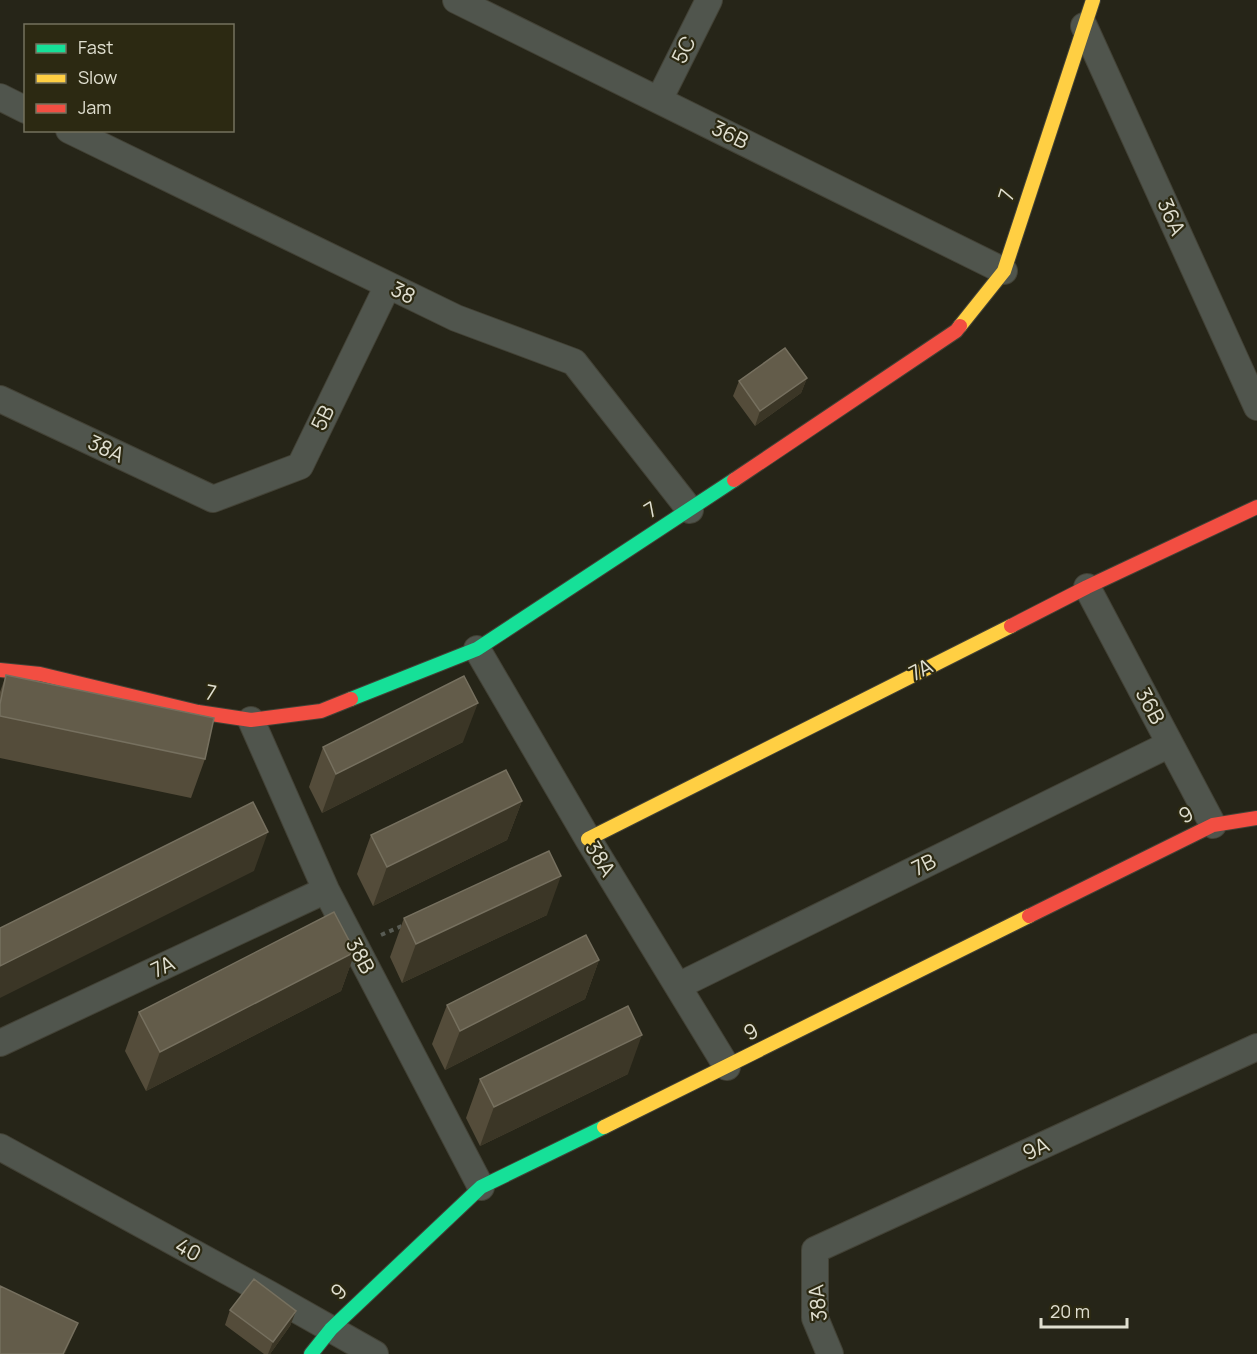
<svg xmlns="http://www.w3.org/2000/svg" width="1257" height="1354" font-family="Manrope,sans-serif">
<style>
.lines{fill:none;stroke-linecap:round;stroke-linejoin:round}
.street-casing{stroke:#434236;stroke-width:28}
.fast-casing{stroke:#434236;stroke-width:16}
.slow-casing{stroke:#434236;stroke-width:16}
.jam-casing{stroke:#434236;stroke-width:16}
.path{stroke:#585b53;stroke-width:4;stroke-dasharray:4.5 4.5;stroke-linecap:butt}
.street{stroke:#50554d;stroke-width:26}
.fast{stroke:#16e098;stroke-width:14}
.slow{stroke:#ffcf43;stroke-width:14}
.jam{stroke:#f24e42;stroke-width:14}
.wall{fill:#544c3a}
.shaded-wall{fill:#3b3626}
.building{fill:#635c4a;stroke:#76705f;stroke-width:1.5}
.labels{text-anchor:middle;stroke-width:4.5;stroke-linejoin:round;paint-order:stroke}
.street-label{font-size:21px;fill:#e0dfd0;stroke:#2c2912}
</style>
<rect width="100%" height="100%" fill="#262518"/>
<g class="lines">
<!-- street casing -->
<g class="street-casing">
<path id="street" d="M456 0 1004 271
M1084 26 1257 407
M0 97 26 110
M659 100 709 0
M69 130 456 318 574 362 690 510
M0 399 213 499 300 466 388 285
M1087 587 1213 825
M477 649 588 839 727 1067
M251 720 326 890 481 1187
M678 986 1170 744
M0 1043 326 890
M0 1147 269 1294 375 1354
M830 1354 815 1318V1250L1257 1047"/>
</g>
<!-- fast casing -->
<g class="fast-casing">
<path id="fast" d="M351 699 477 649 734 480
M311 1354 331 1329 481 1187 604 1127"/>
</g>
<!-- slow casing -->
<g class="slow-casing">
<path id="slow" d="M960 326 1004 271 1093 0
M588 839 1011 626
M604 1127 1029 916"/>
</g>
<!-- jam casing -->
<g class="jam-casing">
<path id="jam" d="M734 480 956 331 960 326
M1011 626 1087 587 1257 507
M0 670 40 674 198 712 251 720 321 711 351 699
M1029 916 1213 825 1257 818"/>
</g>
<!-- path -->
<path class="path" d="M381 935 404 925"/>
<!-- street -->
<use href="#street" class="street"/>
<!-- fast -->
<use href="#fast" class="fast"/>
<!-- slow -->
<use href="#slow" class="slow"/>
<!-- jam -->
<use href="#jam" class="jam"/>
</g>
<!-- wall -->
<path class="wall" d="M807 378 801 393 755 426 733 396 739 381Z
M6 675 205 759 191 798 0 758V692Z
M463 742 322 813 309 787 323 747Z
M522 801 507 840 373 906 357 874 371 835Z
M547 915 402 983 390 957 404 918Z
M355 952 341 991 146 1091 125 1051 139 1012Z
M599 960 585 999 445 1070 432 1044 447 1005Z
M628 1074 480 1146 466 1118 480 1079Z
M230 1310 296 1311 290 1326 270 1354H264L225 1325Z"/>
<!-- shaded-wall -->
<path class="shaded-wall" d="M807 378 801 393 755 426 760 411Z
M478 703 463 742 322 813 336 774Z
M522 801 507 840 373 906 387 867Z
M268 832 254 871 0 998V966Z
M561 876 547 915 402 983 416 944Z
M355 952 341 991 146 1091 160 1052Z
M599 960 585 999 445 1070 460 1031Z
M642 1035 628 1074 480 1146 494 1107Z
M296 1311 290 1326 270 1354H268L273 1342Z
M78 1323 65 1354H63Z"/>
<!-- building -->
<path class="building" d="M785 348 807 378 760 411 739 381Z
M6 675 214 718 205 759 0 716V704Z
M464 676 478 703 336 774 323 747Z
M506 770 522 801 387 867 371 835Z
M253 802 268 832 0 966V928Z
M549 851 561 876 416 944 404 918Z
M334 912 355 952 160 1052 139 1012Z
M586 935 599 960 460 1031 447 1005Z
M628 1006 642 1035 494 1107 480 1079Z
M254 1279 296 1311 273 1342 230 1310Z
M0 1286 78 1323 63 1354H0Z"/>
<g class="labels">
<!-- street labels -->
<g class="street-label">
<text transform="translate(684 50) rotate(-64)" y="7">5C</text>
<text transform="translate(730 135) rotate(26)" y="7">36B</text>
<text transform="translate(1007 195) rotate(-72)" y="7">7</text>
<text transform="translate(1171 217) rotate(66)" y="7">36A</text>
<text transform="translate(403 293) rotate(26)" y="7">38</text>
<text transform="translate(323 418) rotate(-64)" y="7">5B</text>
<text transform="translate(106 449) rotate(25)" y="7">38A</text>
<text transform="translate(651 510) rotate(-33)" y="7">7</text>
<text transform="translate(921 670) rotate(-27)" y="7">7A</text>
<text transform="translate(211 693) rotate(10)" y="7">7</text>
<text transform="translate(1150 706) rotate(62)" y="7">36B</text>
<text transform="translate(1186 815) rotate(-26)" y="7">9</text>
<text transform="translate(600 859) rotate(59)" y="7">38A</text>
<text transform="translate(924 865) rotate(-26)" y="7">7B</text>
<text transform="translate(360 956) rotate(62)" y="7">38B</text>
<text transform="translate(163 967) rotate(-25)" y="7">7A</text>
<text transform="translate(751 1032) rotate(-26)" y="7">9</text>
<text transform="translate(1036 1149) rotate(-25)" y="7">9A</text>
<text transform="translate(188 1250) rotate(29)" y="7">40</text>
<text transform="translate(339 1292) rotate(-43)" y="7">9</text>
<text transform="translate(818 1303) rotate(-96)" y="7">38A</text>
</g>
</g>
<!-- legend -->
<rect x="24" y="24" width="210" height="108" fill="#2c2912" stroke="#74725e" stroke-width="1.5"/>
<rect x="36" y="44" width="30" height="9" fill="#16e098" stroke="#74725e" stroke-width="1.5"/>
<text x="78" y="54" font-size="18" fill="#e0dfd0">Fast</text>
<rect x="36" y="74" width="30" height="9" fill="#ffcf43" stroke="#74725e" stroke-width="1.5"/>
<text x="78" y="84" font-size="18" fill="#e0dfd0">Slow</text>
<rect x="36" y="104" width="30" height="9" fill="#f24e42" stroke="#74725e" stroke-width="1.5"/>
<text x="78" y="114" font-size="18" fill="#e0dfd0">Jam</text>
<!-- scale -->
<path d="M1041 1318v9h86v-9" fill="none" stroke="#e0dfd0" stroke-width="3"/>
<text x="1050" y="1318" font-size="18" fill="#e0dfd0" stroke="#2c2912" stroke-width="4.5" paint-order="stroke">20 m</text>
</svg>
